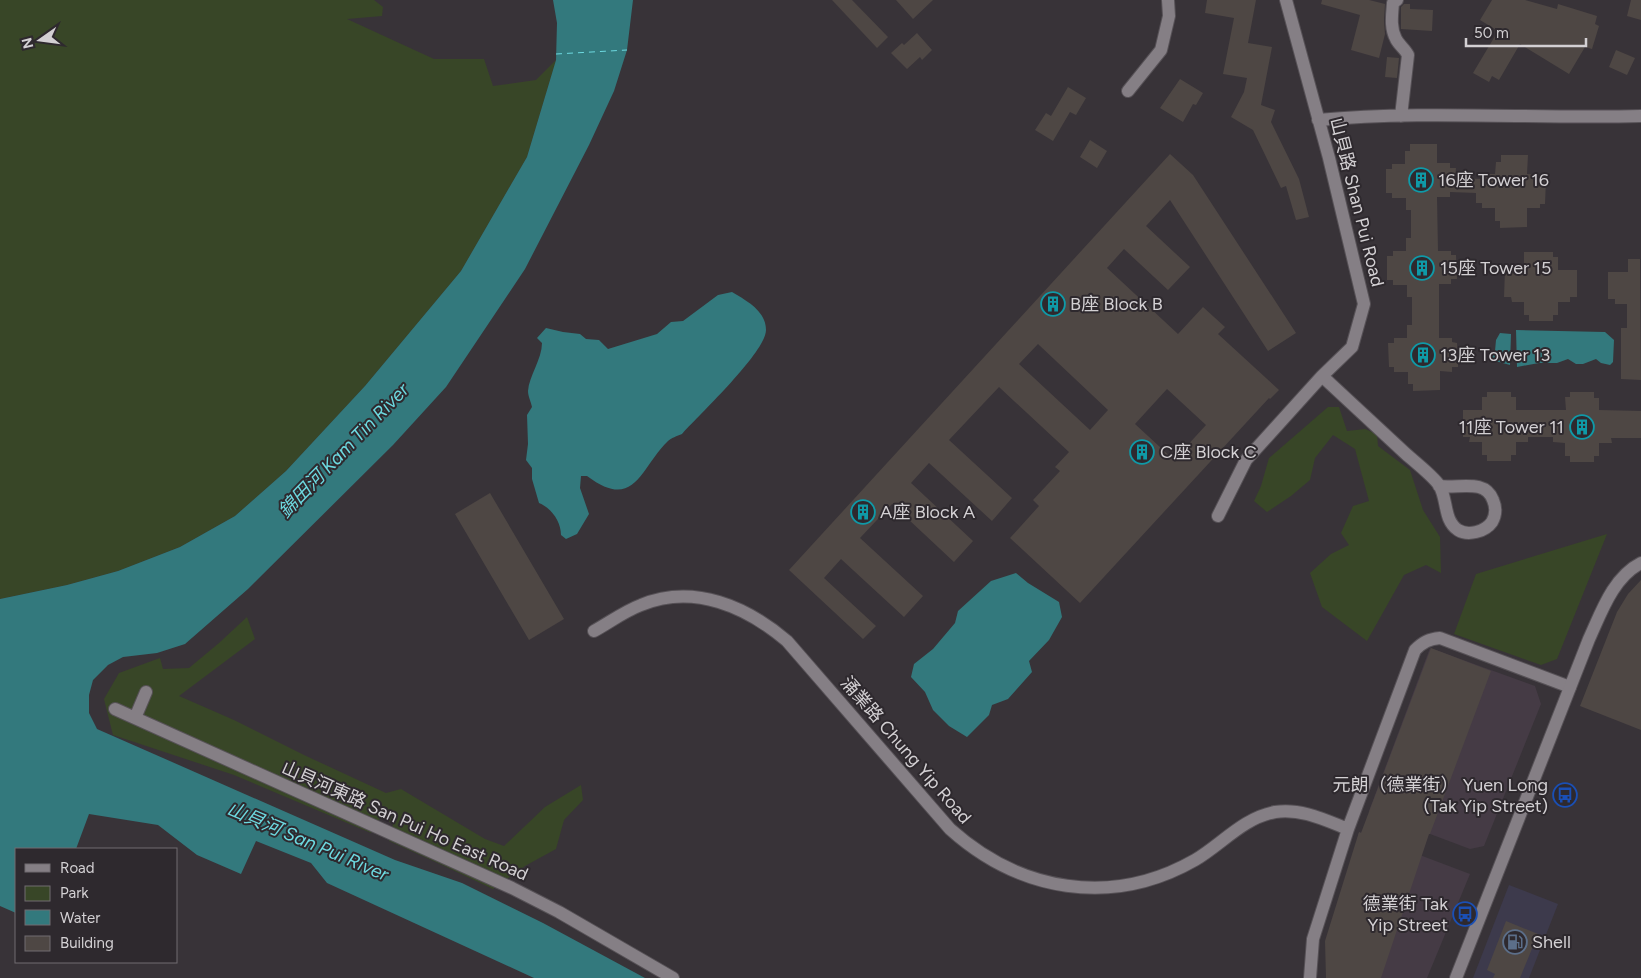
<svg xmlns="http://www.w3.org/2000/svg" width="1641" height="978" font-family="Figtree,'Noto Sans TC',sans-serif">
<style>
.commercial{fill:#3d3a4c}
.built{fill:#453b45}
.green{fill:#384627}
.water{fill:#33797d}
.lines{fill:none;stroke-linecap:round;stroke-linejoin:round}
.ferry{stroke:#6dd9e0;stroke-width:1;stroke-dasharray:6 5;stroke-linecap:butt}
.building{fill:#4e4744;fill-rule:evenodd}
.street-casing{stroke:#565156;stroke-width:14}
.secondary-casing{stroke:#565156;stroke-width:14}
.street{stroke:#857f85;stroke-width:12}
.secondary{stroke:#857f85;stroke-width:12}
.labels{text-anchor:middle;stroke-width:4;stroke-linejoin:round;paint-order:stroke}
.poi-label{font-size:18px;fill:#d3d0d3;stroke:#2e292e;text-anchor:start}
.street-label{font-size:18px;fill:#d3d0d3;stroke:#2e292e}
.water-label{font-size:19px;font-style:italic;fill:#6dd9e0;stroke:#2e292e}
</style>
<rect width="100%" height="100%" fill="#383338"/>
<!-- commercial -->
<path class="commercial" d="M1509 885 1558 904 1529 978H1473Z"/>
<!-- built -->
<path class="built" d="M1430 648 1535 686 1541 704 1484 846 1470 849 1369 811Z
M1359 832 1470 874 1427 978H1326Z"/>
<!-- green -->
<path class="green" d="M0 0H374L383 7 382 16 347 19 434 59H484L493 86 536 80 556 60 527 157 461 271 365 386 286 471 235 516 180 547 118 571 67 585 0 599Z
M1328 407H1339L1347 431 1365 429 1377 434 1378 446 1410 470 1423 510 1440 537 1441 573 1426 565 1404 575 1367 641 1322 607 1310 573 1331 554 1349 545 1341 533 1353 506 1369 501 1355 449 1333 435 1315 458 1310 480 1291 496 1267 512 1254 501 1261 486 1269 458Z
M1607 534 1557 659 1541 665 1454 634 1476 574Z
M247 617 255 639 179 696 234 720 304 755 386 793 401 789 485 839 504 846 545 807 581 785 583 800 564 820 556 849 525 866 493 889 440 864 389 841 393 825 382 815 371 833 234 775 113 735 104 699 119 673 160 658 163 669 189 668 219 643Z"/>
<!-- water -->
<path class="water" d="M553 0H633L627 50 614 91 589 145 525 269 446 387 393 445 248 589 185 644 157 653 123 657 108 665 93 680 89 695V713L97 729 395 860 462 883 543 923 645 978H534L327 883 311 863 256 841 241 874 197 855 158 825 89 814 76 849H16V913L0 906V599L67 585 118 571 180 547 235 516 286 471 365 386 461 271 527 157 556 60 557 23Z
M732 292C747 301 766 311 766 330 766 352 698 416 682 434 677 436 671 438 668 441 640 468 635 512 587 476H581L580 488 589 514 577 534 566 539 561 535C561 521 551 508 539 503L532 479V468L526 460 528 444 527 415 532 407C531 402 528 396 528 391 529 376 542 359 542 343L537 338 546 328 563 332 580 334 586 339 599 340 608 349 657 334 671 322 683 321 718 295Z
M1516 330 1605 332 1614 340 1613 362 1610 365 1601 363 1596 359 1583 364H1576L1568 359 1557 363H1539L1517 367Z
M1500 333 1511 334 1510 365 1499 362H1495L1491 358V354L1495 351 1496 340Z
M1016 573 1028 583 1059 602 1062 617 1049 640 1029 661 1032 672 1008 699 992 705 989 715 967 737 949 726 933 710 925 692 911 677 914 664 933 649 955 623 958 611 991 581Z"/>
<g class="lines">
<!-- ferry -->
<path class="ferry" d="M556 54 627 50"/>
</g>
<!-- building -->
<path class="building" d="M832 0H852L888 37 877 48Z
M896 0H933L913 19Z
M1207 0H1256L1248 43 1272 47 1261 105 1275 110 1271 122 1299 179 1309 217 1296 220 1286 186 1281 188 1253 130 1231 117 1244 92 1247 78 1223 74 1234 18 1205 13Z
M1322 0H1369L1385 4 1384 21 1385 34 1379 58 1351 50 1360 15 1321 4Z
M1492 0H1525L1557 9 1558 4 1597 16 1595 24 1599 26 1592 49 1585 47 1569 74 1520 44 1499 80 1492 76 1489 82 1473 73 1498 31 1480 20Z
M1631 0H1641V20L1627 16Z
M1404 4H1410V9L1433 10 1432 31 1401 29V7Z
M917 33 932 50 922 60 920 57 907 69 891 53 902 43 904 45Z
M1616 50 1635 58 1627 75 1609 67Z
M1387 57 1399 58 1397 78 1385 77Z
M1180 79 1203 93 1196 105 1193 104 1183 122 1160 108Z
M1068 87 1086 98 1076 115 1070 112 1053 141 1035 130 1046 113 1051 116Z
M1090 140 1107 151 1097 168 1080 157Z
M1410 144H1437V163H1450V168H1456L1455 178 1482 179V174H1495L1496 162H1501V155H1528L1527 174 1540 175V179L1546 180 1545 204H1540V208H1527V227L1500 228V221H1495V208H1482V203H1476V193L1450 192V197H1437L1438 251H1451V255H1456L1457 279H1451V284H1439V338H1452V342L1457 343 1458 361V367H1452V372L1440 371V390L1413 391V384H1408V372H1394V367H1389L1388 343H1394V338H1407V325H1412V297H1407V285H1393V280H1387V256H1393V251H1406V238H1411V210H1406V198H1392V193H1386V169H1392V164H1405V151H1410Z
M1170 154 1193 175 1296 333 1268 351 1170 200 1146 226 1190 267 1168 290 1124 249 1107 268 1178 334 1203 307 1225 327 1218 334 1279 390 1270 399 1269 398 1080 603 1010 538 1039 506 1033 500 1060 471 1055 467 1069 452 999 387 949 440 1012 498 992 521 929 463 911 483 973 541 954 562 892 504 860 538 923 596 904 617 841 559 824 578 876 626 863 639 789 570ZM1038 344 1108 410 1090 430 1019 364ZM1167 389 1206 425 1174 460 1135 424Z
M1524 252H1553V257H1558V270H1577V297H1570V302H1558V315H1553V321H1529V315H1524V302H1512L1511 297H1504L1505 270H1524Z
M1628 259H1640L1641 380 1621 379V328H1627V304H1615V299H1608V272H1628Z
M1487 392H1511V397H1516V410H1566L1565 397H1570V392H1594V398H1599V410L1641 411V438H1611L1612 443H1599V456H1594V462H1570V456H1565V443L1553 442V437H1528V442H1516V455H1511V461H1487V455H1482V442H1469L1470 437H1463V410H1482V397H1487Z
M490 493 564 619 529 640 455 514Z
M1641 580V730L1580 706 1617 612 1628 594Z
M1431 648 1491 671 1430 834H1429L1381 978H1326L1325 941 1359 832 1361 833Z
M1506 921 1538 934 1520 978H1493L1495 974 1487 970Z"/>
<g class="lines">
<!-- street casing -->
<g class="street-casing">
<path id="street" d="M1397 0 1393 3C1392 15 1390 28 1396 39 1399 45 1405 49 1408 55L1401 116
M1128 91 1161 50 1169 16 1168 0
M1318 120C1425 110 1534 119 1641 116
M1322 376C1350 402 1378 428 1406 454 1415 462 1433 476 1439 485 1448 499 1443 520 1458 530 1468 536 1485 532 1492 522 1496 515 1496 507 1493 500 1485 478 1458 489 1439 486
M1218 516 1246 460 1322 376 1352 347 1364 304 1329 158 1286 0
M594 631C610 622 625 611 641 605 694 583 747 607 787 641L950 829C1019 891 1111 908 1195 860 1222 844 1243 818 1275 812 1301 808 1325 820 1348 829
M115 709 512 888 559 912 673 978
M135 718 146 692
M1310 978 1313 939 1348 829 1415 650C1423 642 1429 639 1440 638L1570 687"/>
</g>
<!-- secondary casing -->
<g class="secondary-casing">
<path id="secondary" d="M1456 978 1589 639C1601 613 1613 577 1641 563"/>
</g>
<!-- street -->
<use href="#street" class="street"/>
<!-- secondary -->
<use href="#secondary" class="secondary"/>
</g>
<!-- icons -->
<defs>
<g id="building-ring" transform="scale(1.25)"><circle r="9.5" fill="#2e292e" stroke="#0f9aa8" stroke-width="1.5"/><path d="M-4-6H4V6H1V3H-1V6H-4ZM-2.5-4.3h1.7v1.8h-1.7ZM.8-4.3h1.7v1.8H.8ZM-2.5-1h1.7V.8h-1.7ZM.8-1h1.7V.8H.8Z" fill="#0f9aa8"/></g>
<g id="bus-ring" transform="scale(1.25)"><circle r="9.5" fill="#2e292e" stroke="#1a4fb4" stroke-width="1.5"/><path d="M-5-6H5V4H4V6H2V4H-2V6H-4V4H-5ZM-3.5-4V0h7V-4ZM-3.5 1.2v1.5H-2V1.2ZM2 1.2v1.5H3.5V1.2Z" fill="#1a4fb4"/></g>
<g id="fuel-ring" transform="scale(1.25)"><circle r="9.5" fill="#2e292e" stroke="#5c6f8a" stroke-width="1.5"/><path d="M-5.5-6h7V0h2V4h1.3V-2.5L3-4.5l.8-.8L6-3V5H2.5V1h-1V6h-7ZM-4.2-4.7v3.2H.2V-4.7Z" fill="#5c6f8a"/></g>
</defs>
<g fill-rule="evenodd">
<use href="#building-ring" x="1421" y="180"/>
<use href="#building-ring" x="1422" y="268"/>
<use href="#building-ring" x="1053" y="304"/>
<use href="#building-ring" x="1423" y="355"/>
<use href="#building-ring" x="1582" y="427"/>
<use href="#building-ring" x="1142" y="452"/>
<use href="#building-ring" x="863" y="512"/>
<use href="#bus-ring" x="1565" y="795"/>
<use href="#bus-ring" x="1465" y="914"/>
<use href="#fuel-ring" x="1515" y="942"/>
</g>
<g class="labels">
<!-- poi labels -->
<g class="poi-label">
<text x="1438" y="186">16座 Tower 16</text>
<text x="1440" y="274">15座 Tower 15</text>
<text x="1070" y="310">B座 Block B</text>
<text x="1440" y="361">13座 Tower 13</text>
<text x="1564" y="433" text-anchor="end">11座 Tower 11</text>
<text x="1160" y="458">C座 Block C</text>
<text x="880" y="518">A座 Block A</text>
<text x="1548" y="791" text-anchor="end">元朗（德業街） Yuen Long<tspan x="1548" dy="21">(Tak Yip Street)</tspan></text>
<text x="1448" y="910" text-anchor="end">德業街 Tak<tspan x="1448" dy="21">Yip Street</tspan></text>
<text x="1532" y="948">Shell</text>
</g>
<!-- street labels -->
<g class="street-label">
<text transform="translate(1357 202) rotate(76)" y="6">山貝路 Shan Pui Road</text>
<text transform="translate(906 750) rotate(49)" y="6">涌業路 Chung Yip Road</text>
<text transform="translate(405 821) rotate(24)" y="6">山貝河東路 San Pui Ho East Road</text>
</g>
<!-- water labels -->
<g class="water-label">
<text transform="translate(343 450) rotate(-46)" y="7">錦田河 Kam Tin River</text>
<text transform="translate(308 841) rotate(23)" y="7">山貝河 San Pui River</text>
</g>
</g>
<!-- legend -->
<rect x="15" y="848" width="162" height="115" fill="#2e292e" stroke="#706c70"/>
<rect x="25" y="864" width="25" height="8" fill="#857f85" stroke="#706c70"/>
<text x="60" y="873" font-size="15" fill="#d3d0d3">Road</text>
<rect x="25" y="886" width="25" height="15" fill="#384627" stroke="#706c70"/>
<text x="60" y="898" font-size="15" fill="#d3d0d3">Park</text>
<rect x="25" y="910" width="25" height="15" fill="#33797d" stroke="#706c70"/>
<text x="60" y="923" font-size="15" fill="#d3d0d3">Water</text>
<rect x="25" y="936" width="25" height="15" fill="#4e4744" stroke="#706c70"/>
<text x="60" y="948" font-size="15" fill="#d3d0d3">Building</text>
<!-- north arrow -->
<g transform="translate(40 40) rotate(256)" stroke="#2e292e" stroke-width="4" paint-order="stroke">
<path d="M0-4L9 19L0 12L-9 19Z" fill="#d3d0d3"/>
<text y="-8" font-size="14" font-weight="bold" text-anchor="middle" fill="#d3d0d3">N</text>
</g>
<!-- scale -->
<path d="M1466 38v8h120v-8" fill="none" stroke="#d3d0d3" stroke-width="2.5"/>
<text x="1474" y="38" font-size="15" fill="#d3d0d3" stroke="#2e292e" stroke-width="4" paint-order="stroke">50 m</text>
</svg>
